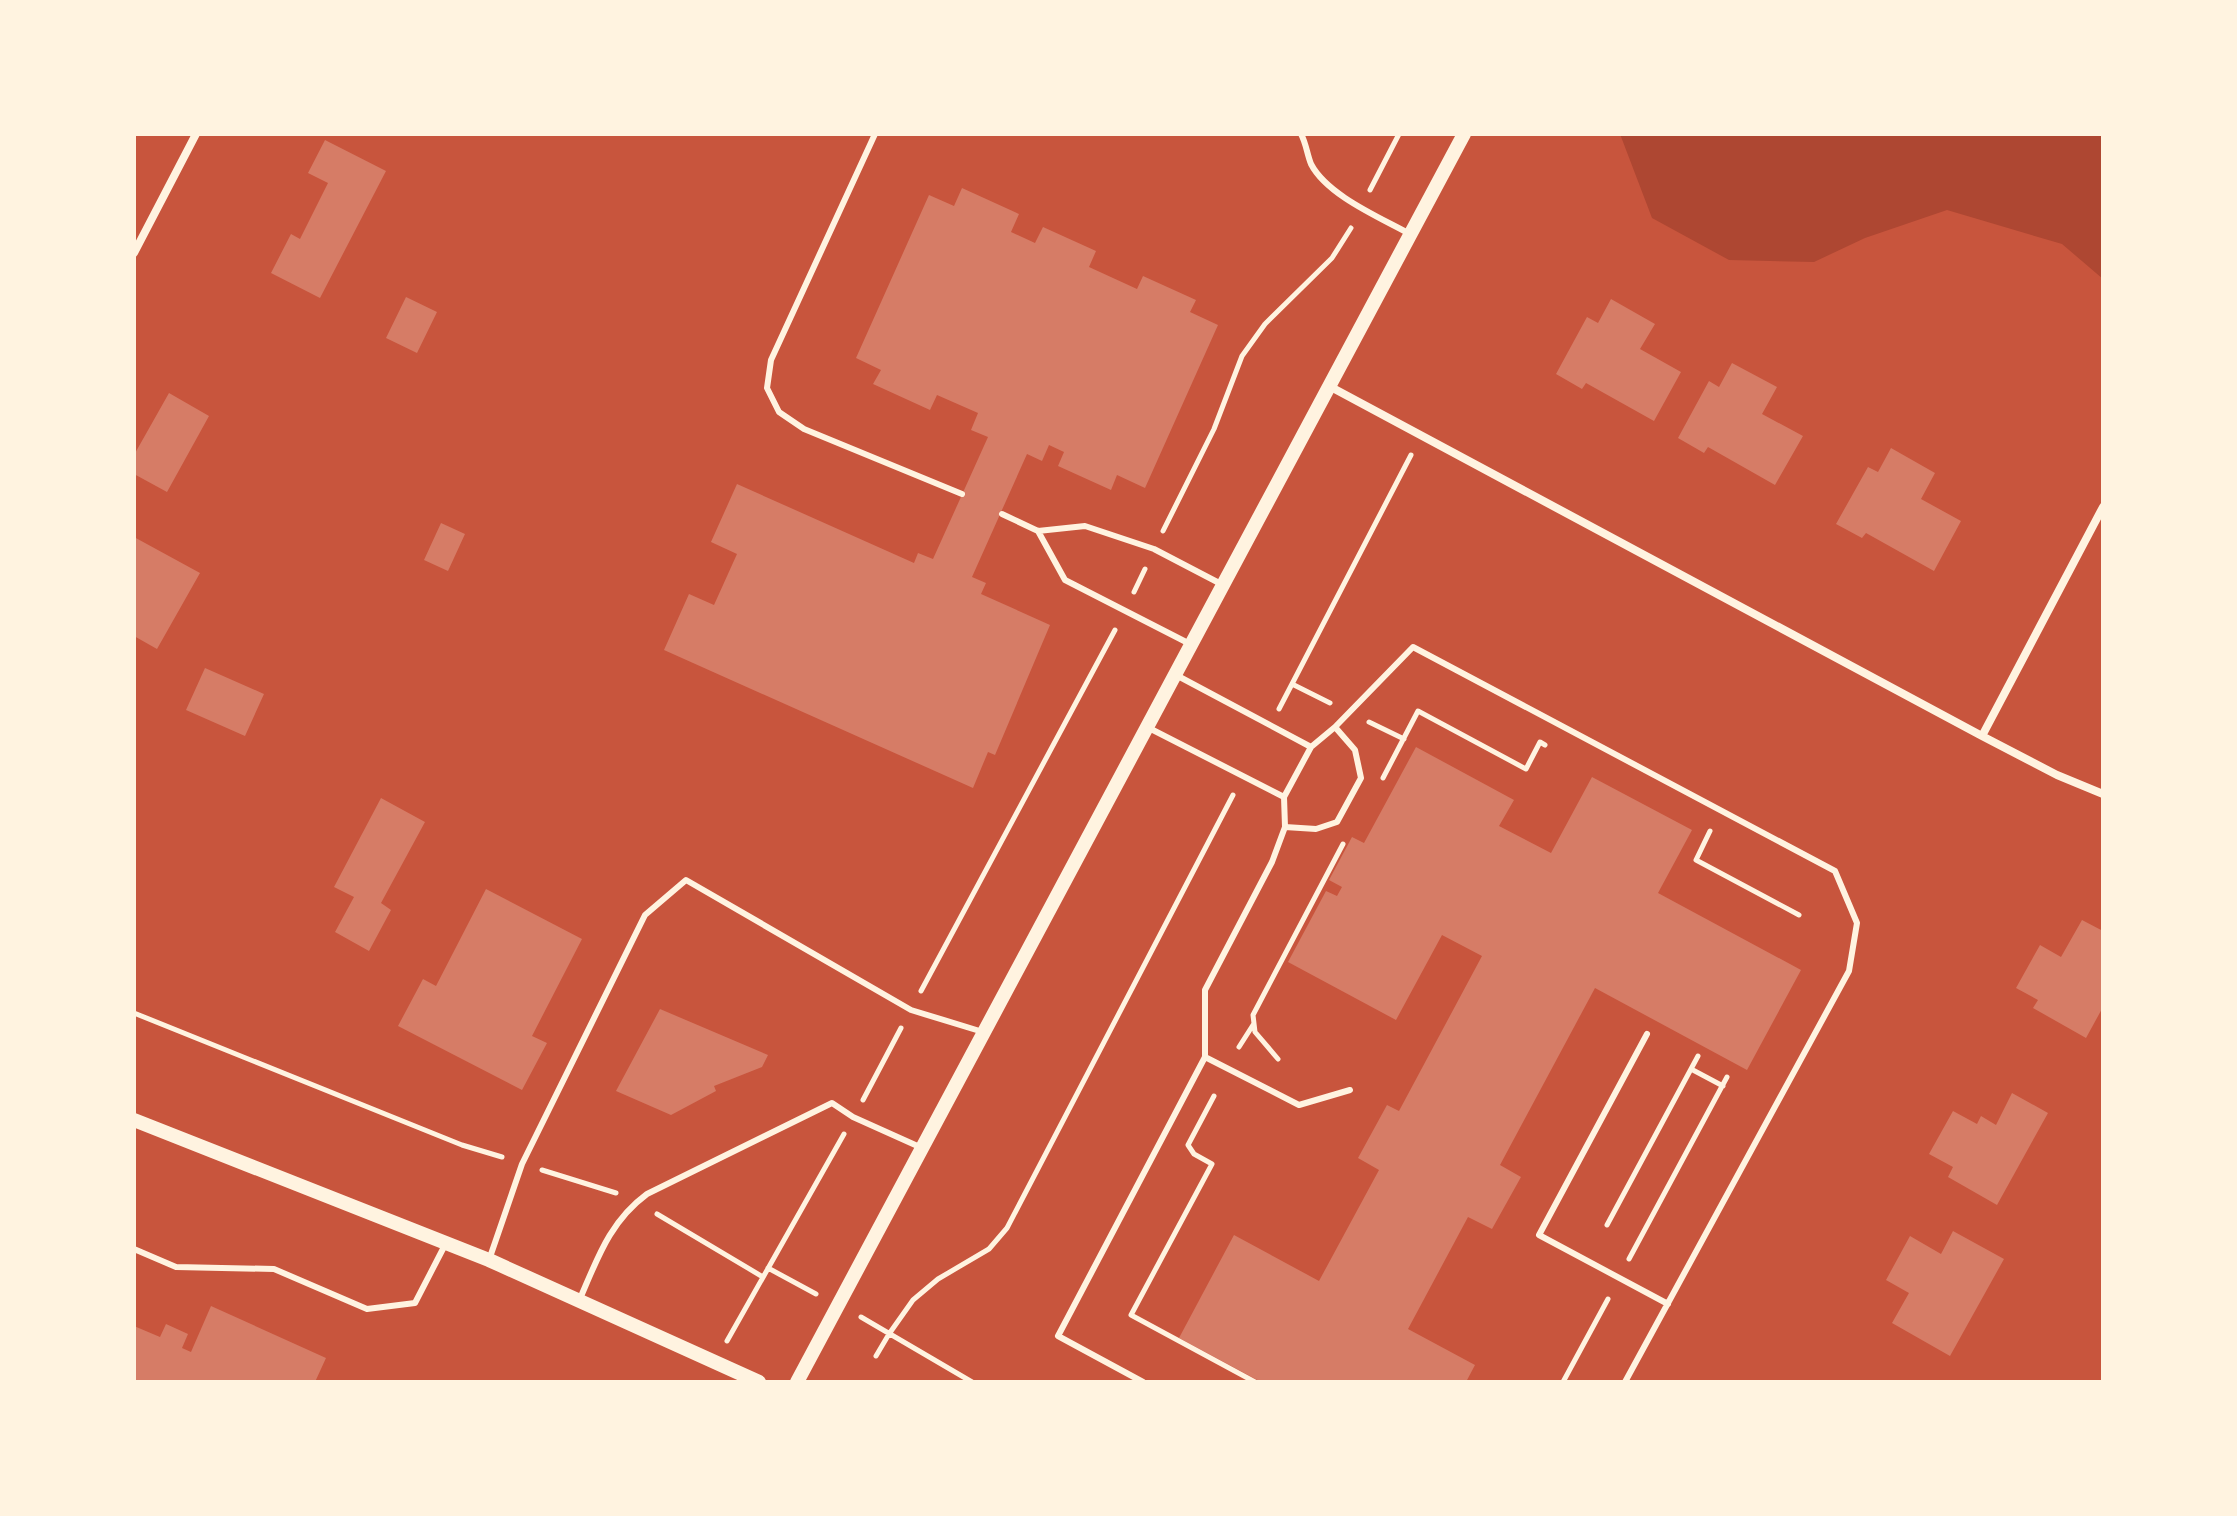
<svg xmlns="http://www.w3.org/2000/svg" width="2237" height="1516" font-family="'Public Sans',sans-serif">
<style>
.green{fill:#ae4732}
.building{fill:#d67c66}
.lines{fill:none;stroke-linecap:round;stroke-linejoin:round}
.path{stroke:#fff3e0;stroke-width:5}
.service{stroke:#fff3e0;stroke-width:6}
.minor{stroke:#fff3e0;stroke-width:8}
.tertiary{stroke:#fff3e0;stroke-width:14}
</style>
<rect width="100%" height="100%" fill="#c8553d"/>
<!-- green -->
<path class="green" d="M1620 134H2103V279L2062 244 1947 210 1865 238 1814 262 1729 260 1652 218Z"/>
<!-- building -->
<path class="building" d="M325 140 386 171 320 298 271 273 291 234 300 239 328 183 308 173Z
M962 188 1019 214 1011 232 1035 243 1043 227 1096 251 1089 267 1137 289 1143 276 1196 300 1190 312 1218 325 1145 488 1117 475 1111 490 1058 466 1064 452 1049 445 1042 461 1027 454 972 577 986 583 981 594 1050 625 995 755 988 752 973 788 664 650 689 594 714 605 737 554 711 542 737 484 914 563 918 553 933 559 988 437 971 430 978 413 937 395 930 410 873 384 881 370 856 358 929 195 954 206Z
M406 297 437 312 417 353 386 338Z
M1611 299 1655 324 1640 349 1681 372 1654 421 1586 383 1582 389 1556 374 1587 317 1598 323Z
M1732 363 1777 387 1762 414 1803 436 1775 485 1708 447 1704 453 1678 438 1709 381 1719 387Z
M169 393 209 416 167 492 134 474V455Z
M1891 448 1935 473 1921 499 1961 521 1934 571 1866 533 1862 538 1836 524 1868 467 1878 472Z
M441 523 465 534 448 571 424 560Z
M134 537 200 573 157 649 134 636Z
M205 668 264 694 245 736 186 710Z
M1416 747 1514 800 1499 826 1551 853 1592 777 1692 830 1658 893 1801 970 1747 1070 1595 988 1500 1165 1521 1177 1492 1229 1468 1217 1408 1329 1475 1365 1466 1382H1261L1179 1338 1234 1235 1319 1281 1379 1170 1358 1158 1387 1105 1399 1111 1482 956 1442 935 1396 1020 1288 962 1326 891 1337 896 1342 887 1329 880 1352 837 1364 843Z
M381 798 425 822 381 903 391 910 369 951 335 932 354 897 334 887Z
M486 889 582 939 532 1036 547 1043 522 1090 398 1026 423 979 436 986Z
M2082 920 2103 931V1007L2086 1038 2033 1008 2038 1000 2016 988 2040 945 2061 957Z
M660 1009 768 1055 762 1067 714 1086 716 1091 671 1115 616 1091Z
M2012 1093 2048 1113 1997 1205 1948 1177 1953 1167 1929 1154 1953 1111 1977 1124 1981 1116 1996 1125Z
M1953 1231 2004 1259 1950 1356 1892 1323 1909 1293 1886 1280 1910 1236 1941 1254Z
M211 1306 326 1358 315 1382H134V1326L160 1337 166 1324 188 1334 182 1348 191 1352Z"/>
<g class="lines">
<!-- path -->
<path class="path" d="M1370 190 1399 134
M1163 531 1214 429 1242 356 1265 324 1332 258 1351 228
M1134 592 1145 569
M1292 684 1330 703
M1279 709 1411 455
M1369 722 1404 739
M1383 778 1418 711 1526 769 1540 742 1545 745
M1710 831 1696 860 1799 915
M921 991 1115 630
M134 1013 462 1145 502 1157
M1239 1047 1253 1025
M1278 1059 1255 1032 1253 1015 1343 844
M1691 1069 1723 1086
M1214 1096 1188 1145 1194 1154 1212 1164 1131 1315 1255 1382
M863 1100 901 1028
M542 1170 616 1193
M657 1214 763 1277
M1607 1225 1698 1056
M1629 1259 1727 1077
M768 1268 816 1294
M861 1317 972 1382
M727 1341 844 1134
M876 1356 889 1334 913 1300 938 1279 989 1249 1007 1228 1233 795
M1563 1382 1608 1299"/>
<!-- service -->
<path class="service" d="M875 134 771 360 767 388 779 412 804 429 962 494
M1301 134C1306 143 1307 154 1311 164 1327 195 1379 217 1408 233
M1002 514 1038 531 1085 526 1154 549 1223 585
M1038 531 1065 580 1190 644
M1176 675 1311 747
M1147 727 1284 797
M1285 827 1316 829 1337 822 1361 778 1355 750 1335 727
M1647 1034 1539 1235 1668 1304
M1205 1057 1299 1105 1350 1090
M134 1249 176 1267 274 1269 367 1309 415 1303 446 1243
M489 1260 522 1164 645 915 686 880 911 1010 983 1032
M579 1301C597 1260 609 1222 647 1194L832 1103 853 1117 922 1148
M1143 1382 1058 1336 1205 1057V990L1272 862 1285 827 1284 797 1311 747 1335 727 1413 647 1835 871 1857 923 1849 971 1625 1382"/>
<!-- minor -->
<path class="minor" d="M134 253 196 134
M1329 386 1982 736 2057 775 2103 794
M1982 736 2103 507"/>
<!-- tertiary -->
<path class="tertiary" d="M134 1120 489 1260 759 1382
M797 1382 1464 134"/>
</g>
<!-- border -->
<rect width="2237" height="1516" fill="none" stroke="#fff3e0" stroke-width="272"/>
</svg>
